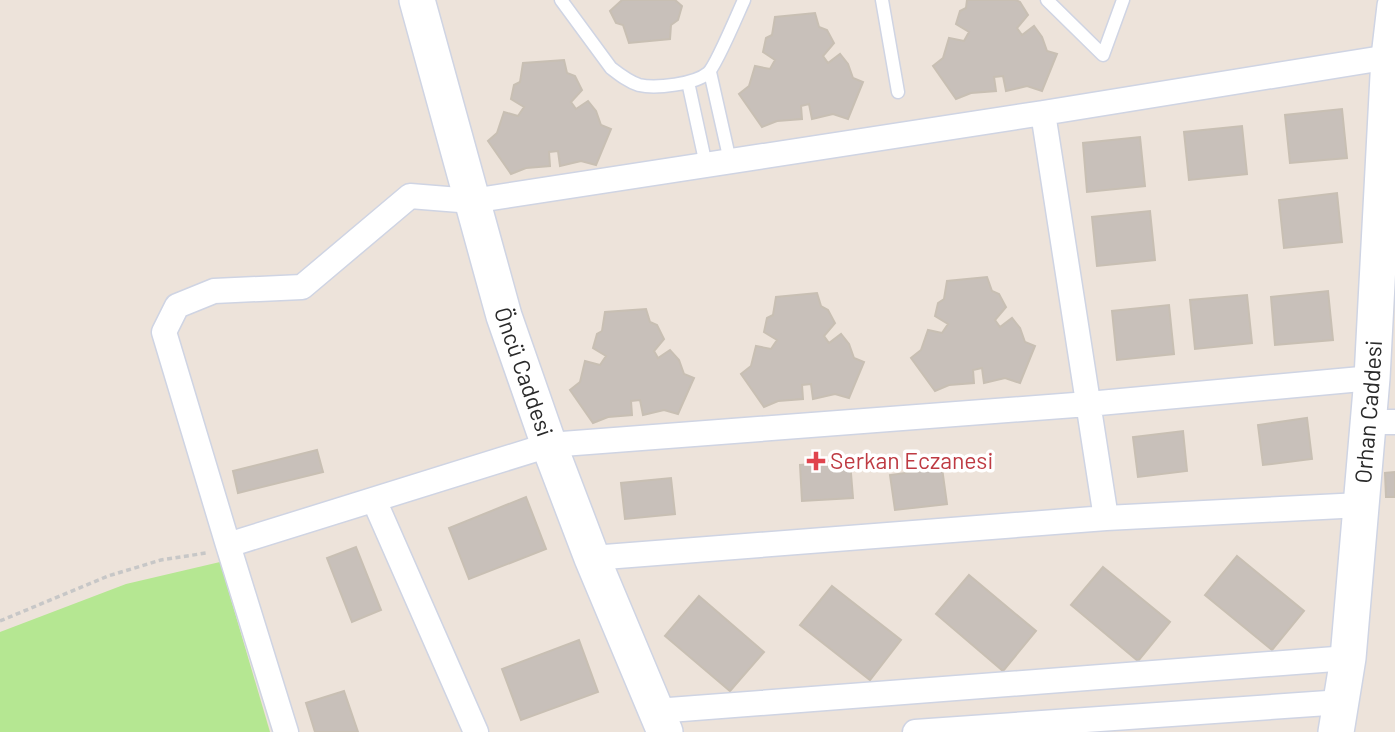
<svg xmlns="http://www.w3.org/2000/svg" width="1395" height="732" font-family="Barlow,sans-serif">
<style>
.green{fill:#b5e792}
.building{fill:#c8c0ba;stroke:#c8bfb3;stroke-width:2}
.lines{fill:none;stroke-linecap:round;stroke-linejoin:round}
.lane-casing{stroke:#cfd4e3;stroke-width:15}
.street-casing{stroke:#cfd4e3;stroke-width:27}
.secondary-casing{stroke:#cfd4e3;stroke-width:38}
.path{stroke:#c7c7c7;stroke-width:3.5;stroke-dasharray:5 3.5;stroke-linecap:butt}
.lane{stroke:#fff;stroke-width:12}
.street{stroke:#fff;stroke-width:24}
.secondary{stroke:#fff;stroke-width:35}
.health-dot{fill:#e0444e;stroke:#fff;stroke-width:2.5}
.labels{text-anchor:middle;stroke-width:7;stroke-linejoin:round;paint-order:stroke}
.street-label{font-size:23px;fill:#292929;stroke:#fff}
.health-label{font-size:23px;fill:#be3a42;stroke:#fff;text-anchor:start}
</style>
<rect width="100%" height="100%" fill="#ede3da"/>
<!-- green -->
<path class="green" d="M220 562 270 732H0V632L126 584Z"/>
<!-- building -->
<path class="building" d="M622 0H675L682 6 678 20 671 25 670 39 629 43 623 25 616 23 610 11Z
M967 0H1016L1020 2 1028 15 1017 28 1022 35 1034 26 1042 37 1047 51 1057 54 1042 91 1027 86 1006 91 1003 76 994 77 996 91 971 93 956 99 933 66 943 58 949 38 964 41 969 32 956 24 960 11 966 8Z
M815 13 819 27 827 30 834 43 823 56 828 63 840 54 848 64 853 78 863 82 848 119 833 114 812 119 809 104 801 106 802 119 777 121 762 127 739 94 749 86 755 66 770 69 775 60 763 52 766 38 772 35 775 17Z
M564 60 567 73 575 76 582 90 571 102 576 109 588 101 596 111 601 125 611 129 596 165 581 161 560 166 558 151 549 152 550 166 526 168 511 174 488 141 497 133 504 112 518 116 524 107 511 99 514 85 520 82 523 63Z
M1342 109 1347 158 1290 163 1285 115Z
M1242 126 1247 174 1189 180 1184 132Z
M1140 137 1145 186 1087 192 1083 143Z
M1337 193 1342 242 1284 248 1279 200Z
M1150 211 1155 260 1097 266 1092 217Z
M987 277 992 291 999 294 1006 307 995 320 1000 327 1012 318 1020 328 1025 342 1035 346 1020 383 1005 378 984 383 982 368 973 370 974 383 949 385 935 391 911 358 921 350 928 330 942 333 948 324 935 316 938 303 944 299 947 281Z
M1328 291 1333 340 1275 345 1271 297Z
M817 293 821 306 828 310 835 323 824 336 829 343 841 334 849 344 854 358 864 362 849 398 835 394 813 399 811 384 802 385 803 399 778 401 764 407 741 374 751 366 756 346 771 349 777 340 764 332 767 318 773 315 776 297Z
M1247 295 1252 343 1195 349 1190 300Z
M1169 305 1174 354 1117 360 1112 311Z
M646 309 650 322 657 325 664 339 654 351 658 358 670 350 679 360 684 374 694 378 678 414 664 410 643 415 640 400 631 401 632 415 608 417 593 423 570 390 580 382 585 361 600 365 606 356 593 348 597 334 602 331 605 312Z
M1307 418 1312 459 1263 465 1258 425Z
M1183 431 1187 471 1138 477 1133 437Z
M317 450 323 472 238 493 233 471Z
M850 461 853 498 802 501 800 465Z
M942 468 947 504 895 510 890 475Z
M1395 472V497H1386L1385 473Z
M671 478 675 514 625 519 621 483Z
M526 497 546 549 469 579 449 528Z
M356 547 381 610 352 622 327 558Z
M1237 556 1304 611 1272 650 1205 595Z
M1103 567 1170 622 1138 661 1071 605Z
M969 575 1036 631 1003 671 936 614Z
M832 586 901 640 870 680 800 625Z
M699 596 764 652 730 691 665 636Z
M579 640 598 692 521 720 502 669Z
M344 691 358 732H315L306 703Z"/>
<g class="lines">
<!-- lane casing -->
<g class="lane-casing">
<path id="lane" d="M561 0 611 68C620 75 629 82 639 85 656 89 695 84 708 73 716 66 738 13 744 0
M882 0 898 92
M1047 0 1103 55 1123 0
M710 72 730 161
M688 82 706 165"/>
</g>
<!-- street casing -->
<g class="street-casing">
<path id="street" d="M1043 113 1106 518
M1368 422H1395
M374 500 476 732
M228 545 549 445 1088 404 1372 378
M592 558 1106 518 1361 505
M656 711 1348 658
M286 732 228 545 164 332 177 306 214 291 302 287 410 196 472 201 1043 113 1395 56
M915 732 1342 702"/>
</g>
<!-- secondary casing -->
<g class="secondary-casing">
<g id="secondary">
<path id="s1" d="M417 0 504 316 549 445 592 558 665 732"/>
<path id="s2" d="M1336 732 1348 658 1372 378 1389 57 1395 6"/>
</g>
</g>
<!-- path -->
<path class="path" d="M0 621 108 576 161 560 206 553"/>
<!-- lane -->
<use href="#lane" class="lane"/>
<!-- street -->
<use href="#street" class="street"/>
<!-- secondary -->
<use href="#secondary" class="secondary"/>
</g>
<!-- markers -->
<path class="health-dot" d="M812.5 450.5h7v7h7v7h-7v7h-7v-7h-7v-7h7z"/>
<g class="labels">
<!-- street labels -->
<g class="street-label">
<text dy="8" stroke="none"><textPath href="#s1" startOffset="387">Öncü Caddesi</textPath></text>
<text dy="8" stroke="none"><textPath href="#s2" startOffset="322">Orhan Caddesi</textPath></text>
</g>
<!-- health labels -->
<g class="health-label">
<text x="830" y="469">Serkan Eczanesi</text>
</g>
</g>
</svg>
